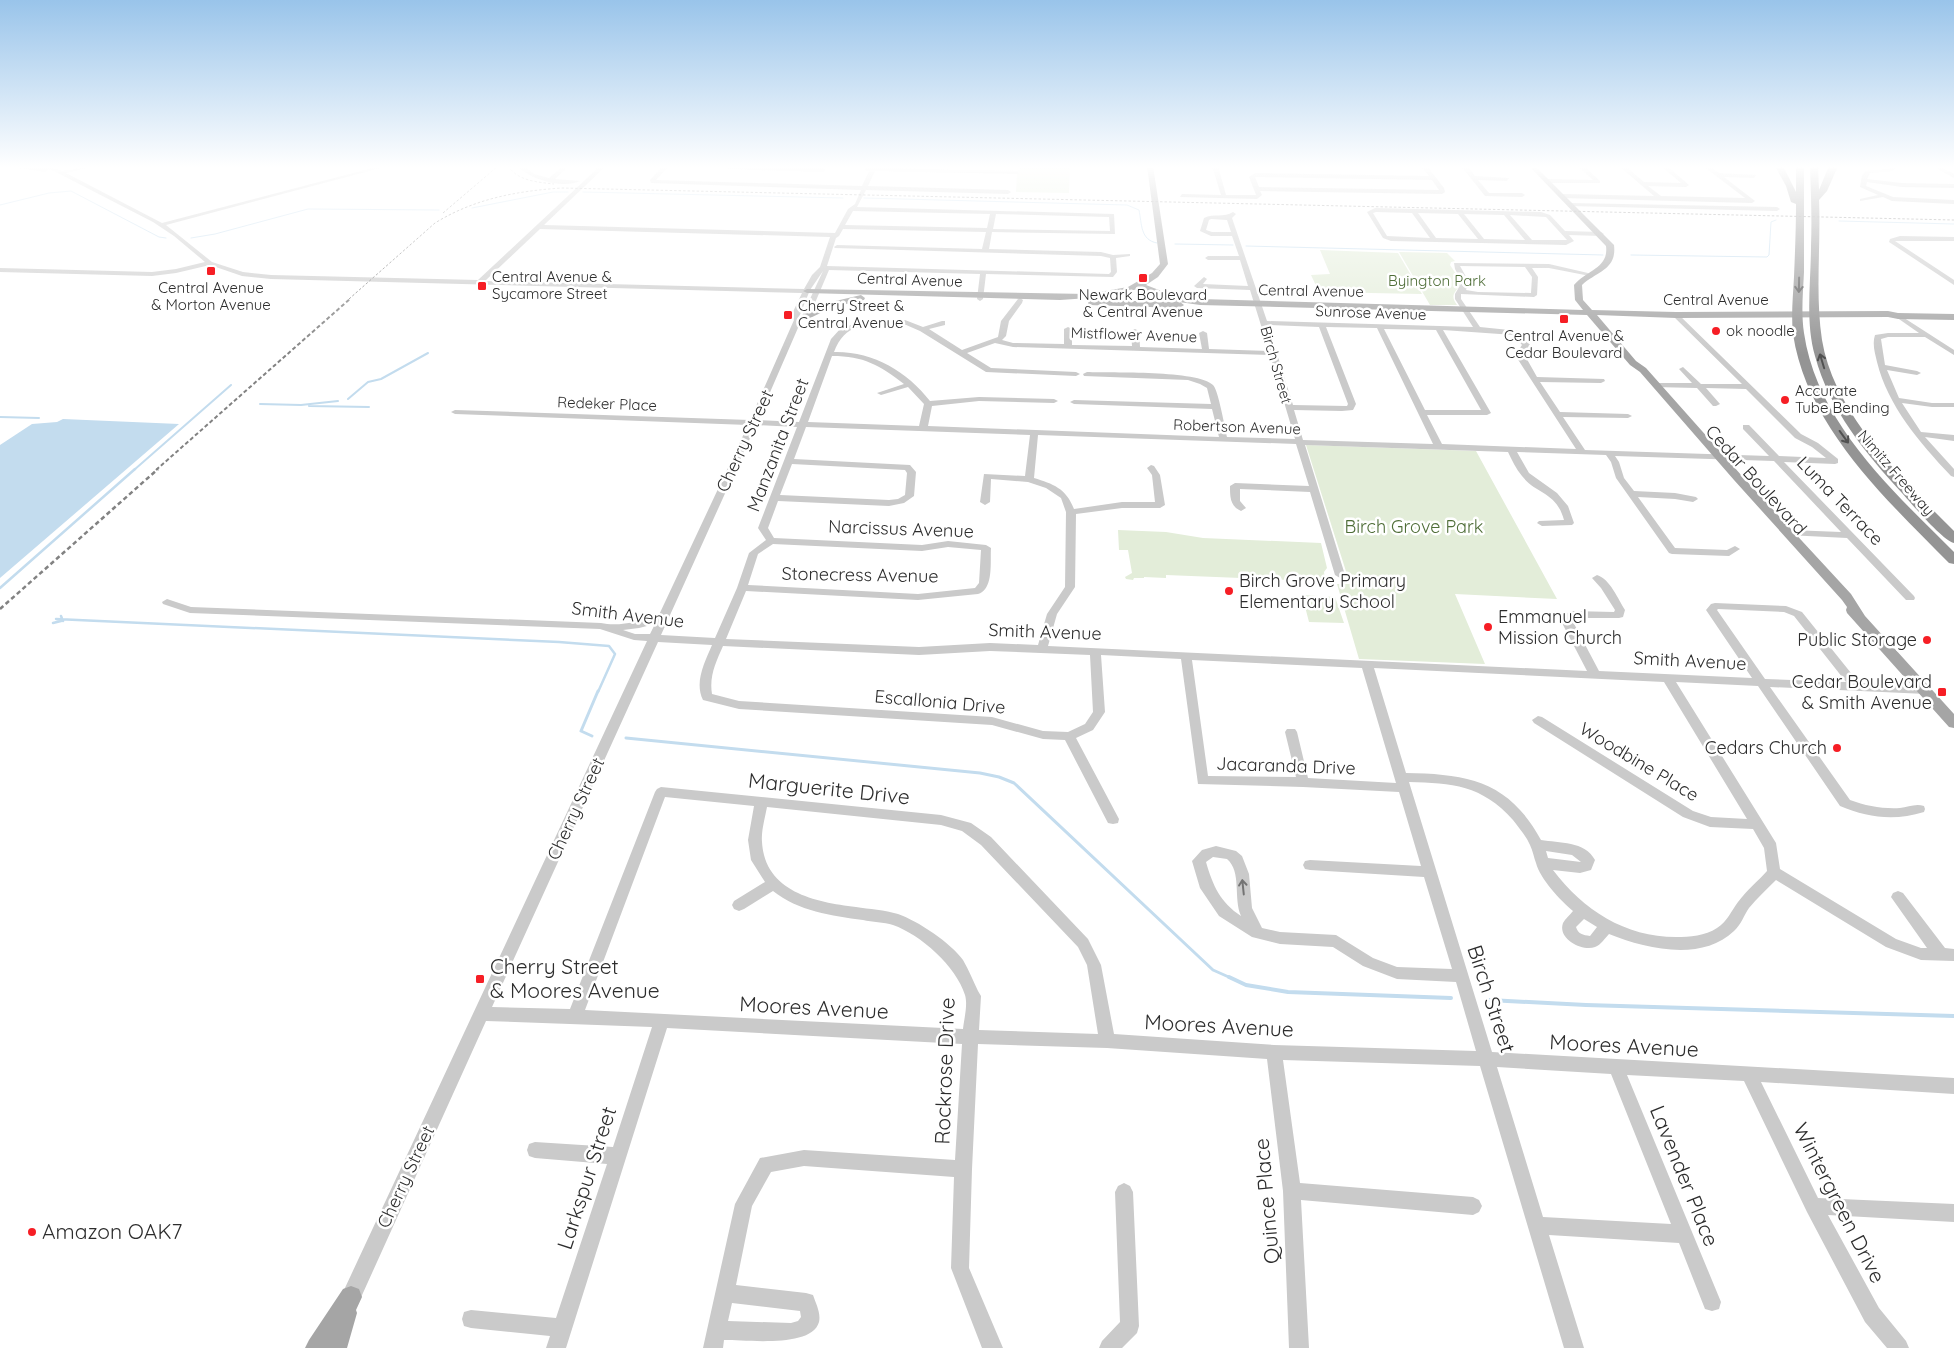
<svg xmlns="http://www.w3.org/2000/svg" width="1954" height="1348" font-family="Quicksand,sans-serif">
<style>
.green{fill:#e3edd9}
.water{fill:#c3dcee}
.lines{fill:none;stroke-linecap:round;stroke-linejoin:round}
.stream-far4{stroke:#c3dcee;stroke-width:1}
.stream-far3{stroke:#c3dcee;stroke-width:2}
.stream-far2{stroke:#c3dcee;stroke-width:2.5}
.stream-far1{stroke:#c3dcee;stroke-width:3}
.stream{stroke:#c3dcee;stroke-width:4}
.minor{fill:#cacaca;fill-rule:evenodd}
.major{fill:#a5a5a5;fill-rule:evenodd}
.highway{fill:#949494;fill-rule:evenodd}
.rail-far2{stroke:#828282;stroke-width:1;stroke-dasharray:2.5 2;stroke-linecap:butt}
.rail-far1{stroke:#828282;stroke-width:2;stroke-dasharray:4 2.5;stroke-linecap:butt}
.rail{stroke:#828282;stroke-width:2.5;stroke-dasharray:4.5 3;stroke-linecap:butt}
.oneway{stroke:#515151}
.oneway2{stroke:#747474}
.poi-dot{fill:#f61e25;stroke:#fff;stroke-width:2}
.labels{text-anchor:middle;stroke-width:5;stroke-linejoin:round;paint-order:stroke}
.far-poi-label{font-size:15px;fill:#2d2d2d;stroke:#fff;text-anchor:start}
.far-street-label{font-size:15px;fill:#2d2d2d;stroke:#fff}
.far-park-label{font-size:15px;fill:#4e6d37;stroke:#fff}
.street-label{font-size:18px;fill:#2d2d2d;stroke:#fff}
.park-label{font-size:18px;fill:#4e6d37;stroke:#fff}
.poi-label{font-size:18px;fill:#2d2d2d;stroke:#fff;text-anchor:end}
.near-street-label{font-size:21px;fill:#2d2d2d;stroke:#fff}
.near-poi-label{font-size:21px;fill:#2d2d2d;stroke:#fff;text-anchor:start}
</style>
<rect width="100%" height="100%" fill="#fff"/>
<!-- green -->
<path class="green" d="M1021 166H1070L1069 193 1016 192 1017 174Z
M1320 250 1398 253 1422 294 1319 292 1311 275 1330 274Z
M1399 252 1447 253 1455 261 1451 262 1450 265 1462 283C1456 292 1449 294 1457 305H1430Z
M1306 445 1476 451 1557 599 1455 594 1485 664 1359 659 1337 584H1350Z
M1118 530 1166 532 1203 538 1321 543 1327 568 1324 572 1325 579 1317 581 1166 575V578L1144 577V578H1134L1133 580 1126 579 1125 577 1132 573 1128 550H1119Z
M1302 595 1335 597 1344 623 1309 622Z"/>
<!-- water -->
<path class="water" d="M63 419 179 424 0 578V445L32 424 57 422Z"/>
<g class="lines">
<!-- stream-far4 -->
<path class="stream-far4" d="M583 192 843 198
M864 198 1127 205 1139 210C1142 224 1140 240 1157 243
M0 205 49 193 71 191 159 237 166 238
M472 208 553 192H568
M1839 221 1954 224
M191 238 215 234 308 209 439 210
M1175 244 1233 245
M1246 246 1603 255
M1631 255 1767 257 1769 255 1771 222 1776 220"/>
<!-- stream-far3 -->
<path class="stream-far3" d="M348 399 368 382 381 379 428 353
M260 404 301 405 338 401
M309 406 369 407
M0 417 39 418
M134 470 231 385"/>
<!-- stream-far2 -->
<path class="stream-far2" d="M0 588 135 469
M61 616 63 621
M56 619 559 642 609 646 615 654 598 692
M53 623 61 621"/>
<!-- stream-far1 -->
<path class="stream-far1" d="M592 736 581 731 598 691
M626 738 980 773 999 777 1014 783 1213 970 1231 978"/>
<!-- stream -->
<path class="stream" d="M1229 977 1246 985 1288 992 1451 998
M1489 1000 1586 1005 1954 1016"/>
<!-- minor -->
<path class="minor" d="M6 166 40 168 36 166H46L62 171 95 166 66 173 162 223 380 166H388L166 225 212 262 243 272 271 275 478 280 600 166H606L544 225 835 233 848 209 855 204 861 190 651 183 650 180 663 166H669L656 180 862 186 869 171 863 169 877 166 876 168 1017 171 1019 174 875 171 868 186 1008 190 1011 192 1008 194 866 190 857 207 1114 214 1115 234 992 232 989 249 1101 252 1113 255 1130 254V256L1116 258 1117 272 1113 277 986 274 983 299 980 301 977 299 980 274 829 270 809 317 801 321 758 420 799 422 831 339 841 328 865 321 905 320 923 327 942 321H945V325L929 329 962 350 998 337 1001 321 1018 299 1020 298 1023 300 1022 303 1009 321 1006 336 1002 340 1013 343 1064 344V329L1068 327 1072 329V345L1132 346 1131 331 1135 329 1139 331 1140 347 1202 349 1199 333 1203 331 1207 333 1209 349 1269 351 1250 290 1197 288 1194 286 1204 277 1207 279 1203 284 1248 286 1240 260H1208L1205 258 1208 256H1239L1232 236H1211L1200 231 1204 218C1214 213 1224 218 1233 212L1236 214 1232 218 1267 321 1473 327 1455 299V294L1462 282 1455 269 1454 263 1549 264 1588 273 1590 274V276L1549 268H1532L1538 277 1537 295 1534 297 1461 294V299L1480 327 1519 331 1530 345 1524 354 1537 377 1604 379 1605 381 1601 383 1540 382 1560 412 1628 414 1632 416 1628 418 1563 417 1585 450 1769 456 1743 429V425H1749L1779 456 1826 458 1812 447 1795 438 1746 389 1706 388 1720 404 1716 406H1713L1697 388 1654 387V383H1692L1679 369 1683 367 1701 384H1742L1672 315 1678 314 1801 434 1818 443 1838 459V463L1835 464 1784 462 1914 596 1915 598 1914 600H1906L1847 538 1787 535 1785 533 1790 530 1841 532 1774 461 1615 456 1619 462 1624 478 1634 491 1675 493 1696 497 1698 499 1693 502 1675 499 1638 497 1675 548 1727 550 1735 546 1740 549 1729 556 1672 554 1669 553 1616 478 1611 462 1606 455 1517 452 1529 473 1557 493 1568 506 1574 523 1572 525 1542 526 1537 523 1539 521 1564 520C1556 491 1537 495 1522 476 1516 469 1512 460 1508 452L1305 445 1345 575 1340 578 1335 575 1310 492 1240 489V501L1246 508 1241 511C1230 506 1230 497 1230 486L1235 483 1309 486 1296 444 1038 435 1034 478C1053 484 1066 488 1074 509L1122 502H1155L1152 475 1147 468 1151 465 1154 466 1160 475 1165 505 1160 508H1122L1076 514 1075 587 1057 614 1048 646 1587 671 1561 621V617L1571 611 1614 612 1615 610 1601 588 1592 578 1597 575C1610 579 1618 599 1625 610L1623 617 1619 618H1571L1599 671 1752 678 1706 610 1711 604 1715 603 1786 606 1802 612 1859 683 1930 687 1932 690 1926 694 1770 687 1850 800C1866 806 1883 809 1900 808 1908 807 1916 803 1924 806L1925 809 1924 812C1895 821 1868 818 1840 806L1758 686 1676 682 1776 843 1780 869 1896 939 1921 948H1927L1891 897 1893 893 1898 891 1903 893 1945 948 1954 949V961L1921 960 1886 947 1776 880C1767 889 1757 898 1749 908 1744 915 1741 925 1734 931 1702 962 1646 949 1609 934 1605 938 1601 945 1595 947 1583 952 1557 939 1563 923 1565 919 1570 915 1573 911 1561 901 1540 879 1536 863 1534 858 1533 851 1530 845 1526 836 1519 828 1513 820 1482 785 1452 783 1409 782L1492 1052 1954 1078V1094L1761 1082 1818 1198 1954 1204V1222L1828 1215 1879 1308 1906 1341 1909 1348H1887L1865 1322 1807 1212 1744 1081 1627 1075 1721 1302 1719 1309 1712 1311 1705 1309 1679 1243 1549 1235 1584 1348H1564L1480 1066 1283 1060 1300 1183 1473 1197 1479 1200 1482 1206 1479 1212 1473 1215 1301 1200 1309 1348H1289L1283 1191 1267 1059 1107 1048 978 1044 972 1169 969 1268 1003 1348H982L951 1268 954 1177 804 1166 771 1172 752 1206 736 1285 806 1293 813 1295C816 1304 821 1313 819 1322 812 1348 747 1340 724 1340L723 1348H703L735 1204 760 1158 804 1150 955 1160 962 1044 667 1028 566 1348H546L550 1336 471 1328 464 1326 462 1319 464 1312 471 1310 556 1318 607 1164 535 1158 529 1156 527 1150 529 1144 535 1142 613 1147 652 1027 486 1021 358 1304 351 1306 344 1304 342 1297 344 1290 647 641 634 640 600 629 190 613 163 604 162 602 167 599 191 607 601 623C618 627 641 621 658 617L748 425 455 414 451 412 455 410 750 420 794 320 791 316 802 293 271 279 242 276 210 265 176 273 152 276 0 272V268L152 272 176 269 205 262 174 236 153 222 52 170 48 169 46 172ZM853 211 990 214 987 228 845 225ZM996 214 1109 217 1110 231 993 229ZM1211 219 1227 220 1231 232H1212L1206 230 1209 220ZM540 229 830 237 820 267 812 275 804 289 485 281ZM843 229 986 232 982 249 837 245 834 247 835 248 1101 256 1110 258 1111 272 1109 274 827 266 836 238 839 236ZM1460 266 1525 267 1532 277 1531 293 1478 292 1466 290 1469 282ZM823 271 802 316 799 317 810 290ZM892 323 904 324 920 331 986 372 1076 376 1080 374 1076 372 991 368 967 353 995 343 1013 347 1270 355 1295 439 1227 437C1225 428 1218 389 1213 385 1198 370 1111 373 1087 372L1083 374 1084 376 1188 380 1200 384 1207 388 1211 404 1074 400 1070 402 1074 404 1212 409 1219 437 928 426 932 406 979 401 1054 403 1058 401 1054 399 979 397 930 401C907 371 872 351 834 352 845 323 865 325 892 323ZM1268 325 1319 327 1348 404 1347 406 1293 405ZM1326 327 1377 328 1433 444 1303 440 1294 410 1342 411 1353 410 1356 404ZM1384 329 1436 330 1481 410H1425ZM1443 330 1514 335 1522 345 1516 354 1517 358 1576 449 1442 444 1427 415H1487L1491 413ZM832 356C864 356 879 365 904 384L877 393 881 395 908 387 924 404 919 426 808 422ZM756 425 797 427 758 528 766 540 749 553 737 588 715 638 661 635ZM806 427 1030 435 1025 476 984 474 980 502 985 505 990 502 991 479 1028 482 1046 488 1061 498 1066 512 1065 587 1047 614 1038 645 990 643 919 647 726 639 746 591 918 600 978 594C994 589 990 562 991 548L986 545 948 541 922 545 774 538 768 528 778 501 889 506 904 503 914 496 916 472 910 465 794 459ZM792 464 905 470 907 473 905 495 898 499 889 500 780 495ZM773 544 922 551 948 547 981 550 979 583 975 588 918 594 748 585 758 554ZM1718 609 1784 612 1794 616 1846 682 1765 679 1717 610ZM655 624 650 634H635L623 630 639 628ZM658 642 712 645C705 662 694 682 703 700L739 709 992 725 1043 739 1065 740 1108 823 1113 824 1118 823 1119 819 1076 738 1093 730 1105 712 1101 655 1181 659 1198 784 1303 787 1399 792 1421 866 1310 860 1305 861 1303 865 1305 869 1310 870 1424 877 1452 969 1397 967 1373 958 1336 935 1280 932 1262 928 1252 908 1249 874 1242 856 1236 851 1216 846 1202 850 1192 861 1200 888 1219 916 1252 937 1280 944 1333 947 1363 966 1397 979 1456 982 1476 1051 1274 1045 1114 1034 1101 965 1088 939 991 837 971 823 941 815 661 787 657 789 655 792 570 1009 492 1007ZM723 646 919 655 990 651 1090 655 1093 712 1085 724 1068 732 1043 731 992 717 739 701 712 694C709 676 716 662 723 646ZM1192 660 1362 668 1396 783 1308 778 1297 732 1295 729H1287L1285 732 1296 777 1208 776ZM1374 668 1664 682 1747 819 1711 817 1693 811 1542 717 1538 716 1532 720 1534 723 1683 817 1710 827 1753 829 1764 848 1767 871C1758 881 1747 890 1738 902 1731 911 1728 921 1717 928 1705 936 1690 937 1676 937 1625 937 1583 910 1553 870L1580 873 1591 870 1595 860C1585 841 1559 843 1541 840 1509 781 1468 774 1406 773ZM665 797 754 806 748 840 751 860 765 882 734 901 732 905 734 909 739 911 744 909 773 891C798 911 832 916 863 920 872 922 884 922 893 925 921 935 956 966 965 995 968 1005 964 1019 963 1029L585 1010ZM767 807 941 825 962 831 981 845 1078 947 1087 965 1098 1034 979 1030 981 996 978 991C973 981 969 970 963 960 951 943 918 921 898 914 885 910 869 909 856 907 815 902 765 892 762 842 761 831 765 818 767 807ZM1546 851 1572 855 1581 862 1548 858ZM1213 857 1227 859C1242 872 1233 898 1241 916 1220 902 1213 886 1206 862ZM1584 919 1597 927 1590 936C1583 935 1578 934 1576 927ZM1497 1067 1611 1074 1671 1224 1543 1217ZM732 1303 800 1311 801 1317 798 1321 791 1323 728 1321Z
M518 166H524L534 174 549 178 563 166H569L555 179 580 181C564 189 530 180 518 166Z
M726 166 823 168 826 170 823 172 728 169Z
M1212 166H1218L1226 195H1256L1249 177 1255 173 1429 176 1421 166H1427L1444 188 1445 192 1442 194 1260 191 1262 195 1257 199 1180 197 1182 194 1221 195ZM1255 177 1432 180 1439 190 1259 187Z
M1461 166H1467L1475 176 1509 178 1507 181 1478 180 1489 193H1522L1525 195 1522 197 1485 196Z
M1503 166H1535L1532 168H1506Z
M1578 166H1584L1600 181V183H1548L1545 181 1548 179 1593 180Z
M1619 166H1625L1644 182 1681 183 1661 166H1667L1689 185 1686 187 1648 186 1661 196 1745 198 1703 166H1709L1719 173 1756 175 1754 178 1724 177 1755 201 1752 203 1562 198 1559 196 1562 194 1654 196Z
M1932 166H1939L1954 174V178Z
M1895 168 1893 171 1870 173 1867 179 1902 183 1954 184V188L1902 187 1867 182 1866 186 1893 197 1954 200V204L1892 201 1883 197 1860 201V199L1878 195 1860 187 1862 175 1866 171Z
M1571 203 1777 207 1780 209 1777 211 1569 206Z
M1375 208 1541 212 1550 215 1565 231 1601 232 1604 234 1601 236 1569 235 1574 241 1566 245 1391 241 1383 238 1367 212ZM1376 212 1412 213 1430 238 1387 236 1373 213ZM1418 213 1458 214 1478 239 1436 238ZM1464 214 1504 215 1525 240 1484 239ZM1510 215 1546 217 1567 240H1532Z
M1900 236 1954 237V241H1895L1954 280V285L1889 242 1890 239Z
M1898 314 1954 350V355L1925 337H1888L1881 339 1885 365 1917 371 1921 373 1917 375 1887 370 1899 398 1932 403H1954V407H1932L1902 403 1921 432 1954 435V441L1925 437 1954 469V477L1951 476C1919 442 1888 406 1877 362 1875 353 1872 344 1875 335L1888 333H1919L1896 317 1894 316Z
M1124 1183 1130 1186 1133 1192 1139 1326 1137 1333 1122 1348H1099L1102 1341 1120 1322 1115 1192 1118 1186Z"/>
<!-- major -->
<path class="major" d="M1147 166H1153L1168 264 1158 277 1146 285 1177 297 1200 299 1583 310 1575 300 1574 285C1587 270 1609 268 1606 246L1529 166H1535L1614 245C1617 270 1597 271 1582 285L1583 300 1592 310 1676 312 1888 311 1898 313 1954 314V320L1898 319 1888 317 1676 318 1597 315 1636 361 1646 368 1742 476 1851 594 1865 616 1954 714V728L1949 727 1847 613 1846 610 1847 607 1842 600 1734 480 1640 372 1630 365 1587 315 1200 305 1172 301 1138 289 1103 297 1060 300 807 293 803 291 807 289 1088 294 1128 287 1152 273 1160 264Z
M861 295 865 298 864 300 833 307 808 319 801 317 827 303Z
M1091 300 1180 302 1184 305 1180 308 1088 305V301Z
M351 1286 359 1289 362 1297 356 1310 357 1313 347 1348H305L309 1340 343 1289Z"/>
<!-- highway -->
<path class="highway" d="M1775 166H1783L1796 192V166H1804C1804 201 1804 237 1804 272 1803 293 1801 313 1804 333 1817 423 1893 491 1954 552V564L1949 563C1886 499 1807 427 1793 334 1791 315 1793 296 1794 277 1795 253 1796 228 1796 204L1791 202 1786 186Z
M1810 166H1818L1819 190 1828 168 1830 166H1838L1827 191 1819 200C1821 246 1815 294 1822 340 1834 414 1903 480 1954 531V543C1942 540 1912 504 1902 493 1866 454 1829 409 1815 356 1805 321 1811 282 1811 246 1812 219 1811 193 1810 166Z"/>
<!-- rail-far2 -->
<path class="rail-far2" d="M508 166C518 181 537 182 554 184
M443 213 498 166
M349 299 435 223C474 199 516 191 562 188L1954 220"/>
<!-- rail-far1 -->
<path class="rail-far1" d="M156 470 351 298"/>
<!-- rail -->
<path class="rail" d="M0 609 158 469"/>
</g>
<!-- one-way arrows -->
<defs><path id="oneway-shaft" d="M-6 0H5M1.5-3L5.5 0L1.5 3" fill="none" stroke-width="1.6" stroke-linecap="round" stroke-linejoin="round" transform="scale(1.25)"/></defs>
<g class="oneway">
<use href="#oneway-shaft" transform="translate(1799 285) rotate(91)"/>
<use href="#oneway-shaft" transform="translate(1822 361) rotate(-107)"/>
<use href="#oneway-shaft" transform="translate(1844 437) rotate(54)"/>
</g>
<use class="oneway2" href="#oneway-shaft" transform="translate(1243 887) rotate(-96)"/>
<!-- sky -->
<linearGradient id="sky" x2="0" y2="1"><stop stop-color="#99c4ea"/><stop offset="0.47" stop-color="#fff"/><stop offset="1" stop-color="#fff" stop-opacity="0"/></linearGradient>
<rect width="1954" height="355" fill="url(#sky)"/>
<!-- markers -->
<g class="poi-dot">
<rect x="206" y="266" width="10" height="10" rx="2.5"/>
<rect x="1138" y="273" width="10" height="10" rx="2.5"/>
<rect x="477" y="281" width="10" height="10" rx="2.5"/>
<rect x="783" y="310" width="10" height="10" rx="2.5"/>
<rect x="1559" y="314" width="10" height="10" rx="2.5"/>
<circle cx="1716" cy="331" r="5"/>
<circle cx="1785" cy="400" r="5"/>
<circle cx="1229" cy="591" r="5"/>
<circle cx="1488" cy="627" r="5"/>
<circle cx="1927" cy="640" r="5"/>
<rect x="1937" y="687" width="10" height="10" rx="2.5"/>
<circle cx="1837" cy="748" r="5"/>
<rect x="475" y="974" width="10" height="10" rx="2.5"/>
<circle cx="32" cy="1232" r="5"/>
</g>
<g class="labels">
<!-- far-poi labels -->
<g class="far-poi-label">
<text x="492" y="282">Central Avenue &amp;<tspan x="492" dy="17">Sycamore Street</tspan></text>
<text x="211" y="293" text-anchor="middle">Central Avenue<tspan x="211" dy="17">&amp; Morton Avenue</tspan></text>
<text x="1143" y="300" text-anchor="middle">Newark Boulevard<tspan x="1143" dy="17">&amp; Central Avenue</tspan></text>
<text x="798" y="311">Cherry Street &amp;<tspan x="798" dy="17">Central Avenue</tspan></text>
<text x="1726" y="336">ok noodle</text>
<text x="1564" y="341" text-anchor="middle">Central Avenue &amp;<tspan x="1564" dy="17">Cedar Boulevard</tspan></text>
<text x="1795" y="396">Accurate<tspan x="1795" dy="17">Tube Bending</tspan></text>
</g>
<!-- far-street labels -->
<g class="far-street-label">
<text transform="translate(910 280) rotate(2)" y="5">Central Avenue</text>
<text transform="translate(1311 291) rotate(1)" y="5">Central Avenue</text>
<text x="1716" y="305">Central Avenue</text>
<text transform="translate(1371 313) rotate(2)" y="5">Sunrose Avenue</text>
<text transform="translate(1134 335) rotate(2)" y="5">Mistflower Avenue</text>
<text transform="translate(1276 365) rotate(74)" y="5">Birch Street</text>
<text transform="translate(607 404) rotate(2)" y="5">Redeker Place</text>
<text transform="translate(1237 427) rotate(2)" y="5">Robertson Avenue</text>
<text transform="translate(1896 473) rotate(49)" y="5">Nimitz Freeway</text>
</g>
<!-- far-park labels -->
<g class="far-park-label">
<text x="1437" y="286">Byington Park</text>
</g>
<!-- street labels -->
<g class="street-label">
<text transform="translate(745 441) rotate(-65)" y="6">Cherry Street</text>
<text transform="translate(778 445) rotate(-69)" y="6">Manzanita Street</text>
<text transform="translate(1756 480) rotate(48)" y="6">Cedar Boulevard</text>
<text transform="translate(1840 501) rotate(46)" y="6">Luma Terrace</text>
<text transform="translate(901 529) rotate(2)" y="6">Narcissus Avenue</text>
<text transform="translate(860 575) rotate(1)" y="6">Stonecress Avenue</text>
<text transform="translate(628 615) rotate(7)" y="6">Smith Avenue</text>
<text transform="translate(1045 632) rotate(2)" y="6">Smith Avenue</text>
<text transform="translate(1690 661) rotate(3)" y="6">Smith Avenue</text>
<text transform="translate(940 702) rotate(5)" y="6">Escallonia Drive</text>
<text transform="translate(1639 762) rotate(31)" y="6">Woodbine Place</text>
<text transform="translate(1286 766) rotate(2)" y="6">Jacaranda Drive</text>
<text transform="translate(576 809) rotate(-65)" y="6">Cherry Street</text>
<text transform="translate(406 1177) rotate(-65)" y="6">Cherry Street</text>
</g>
<!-- park labels -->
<g class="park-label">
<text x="1414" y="533">Birch Grove Park</text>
</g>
<!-- poi labels -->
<g class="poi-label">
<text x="1239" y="587" text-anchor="start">Birch Grove Primary<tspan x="1239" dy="21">Elementary School</tspan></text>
<text x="1498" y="623" text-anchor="start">Emmanuel<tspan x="1498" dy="21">Mission Church</tspan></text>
<text x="1917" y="646">Public Storage</text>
<text x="1932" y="688">Cedar Boulevard<tspan x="1932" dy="21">&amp; Smith Avenue</tspan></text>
<text x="1827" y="754">Cedars Church</text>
</g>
<!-- near-street labels -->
<g class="near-street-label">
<text transform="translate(829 789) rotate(6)" y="7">Marguerite Drive</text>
<text transform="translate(1491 999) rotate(72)" y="7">Birch Street</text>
<text transform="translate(814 1008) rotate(3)" y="7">Moores Avenue</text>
<text transform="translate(1219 1026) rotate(3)" y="7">Moores Avenue</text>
<text transform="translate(1624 1046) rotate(3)" y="7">Moores Avenue</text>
<text transform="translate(945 1071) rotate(-88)" y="7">Rockrose Drive</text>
<text transform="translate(1684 1176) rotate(68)" y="7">Lavender Place</text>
<text transform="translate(587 1178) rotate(-72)" y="7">Larkspur Street</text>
<text transform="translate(1267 1201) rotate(-95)" y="7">Quince Place</text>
<text transform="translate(1839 1203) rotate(63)" y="7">Wintergreen Drive</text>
</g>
<!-- near-poi labels -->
<g class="near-poi-label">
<text x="490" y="974">Cherry Street<tspan x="490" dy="24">&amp; Moores Avenue</tspan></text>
<text x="42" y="1239">Amazon OAK7</text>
</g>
</g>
</svg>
